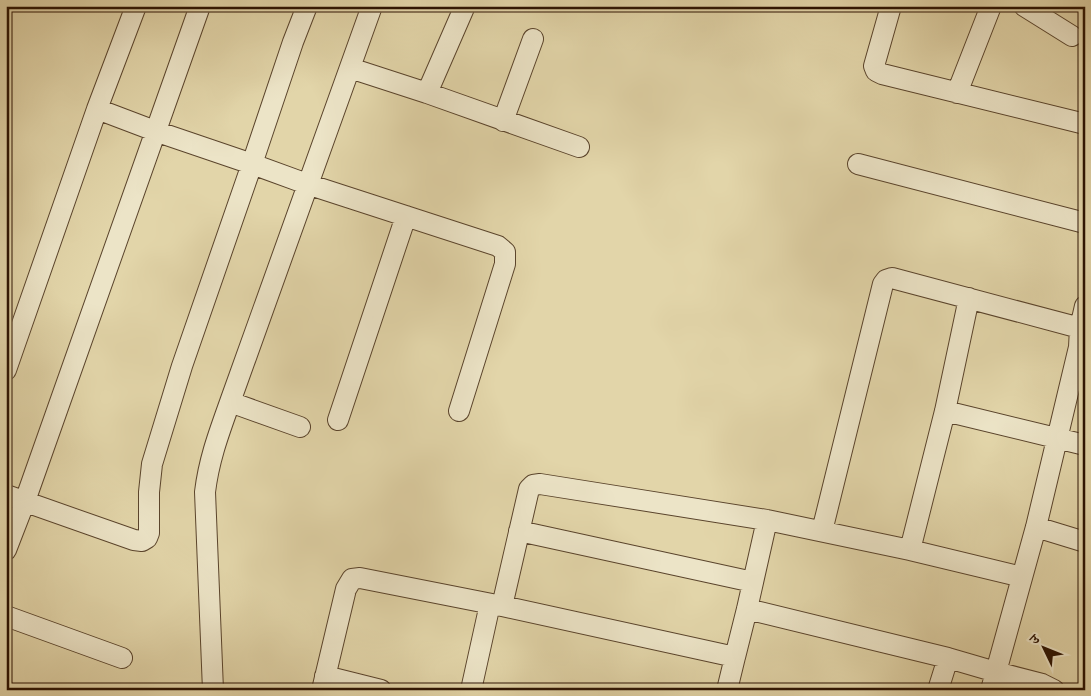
<svg xmlns="http://www.w3.org/2000/svg" width="1091" height="696" font-family="'Gentium Book Plus','Noto Serif Devanagari',serif">
<style>
.lines{fill:none;stroke-linecap:round;stroke-linejoin:round}
.minor-casing{stroke:#5a442c;stroke-width:22}
.minor{stroke:#ece4c7;stroke-width:20}
</style>
<rect width="100%" height="100%" fill="#e2d5a9"/>
<filter id="stains"><feTurbulence type="fractalNoise" baseFrequency=".004" numOctaves="4"/><feColorMatrix values="0 0 0 0 .2 0 0 0 0 .09 0 0 0 0 .02 0 0 0 .5 -.17"/></filter>
<radialGradient id="worn" r=".72"><stop offset=".6" stop-color="#630" stop-opacity="0"/><stop offset="1" stop-color="#630" stop-opacity=".3"/></radialGradient>
<g class="lines">
<!-- minor casing -->
<g class="minor-casing">
<path id="minor" d="M891 6 874 66 876 71 882 74 1085 124
M1024 6 1072 36
M350 68 427 93 579 147
M427 93 464 8
M957 93 991 6
M97 109 155 131 252 164 307 184 498 246 505 252V264L459 411
M503 121 533 39
M858 164 1085 223
M6 370 97 109 136 6
M230 402 300 427
M945 411 1085 445
M338 420 406 216
M6 495 134 540 142 541 147 538 149 533V492L152 464 182 366 252 164 293 42 307 6
M1036 527 1085 542
M519 531 753 582
M822 531 883 284 886 280 892 278 1080 328
M6 550 25 501 200 6
M910 550 945 411 969 298
M502 606 529 489 533 485 540 484 767 520 910 550 1022 577
M747 609 948 658 996 672 1042 684 1054 690
M6 616 122 658
M735 657 747 609 767 520
M325 676 381 690
M213 690 205 492C209 459 219 433 230 402L372 6
M322 690 346 589 352 579 360 578 502 606 735 657 727 690
M471 690 490 604
M938 690 948 658
M991 690 1036 527 1079 347 1080 328 1085 306"/>
</g>
<!-- minor -->
<use href="#minor" class="minor"/>
</g>
<!-- margin -->
<rect width="1091" height="696" fill="none" stroke="#e2d5a9" stroke-width="25"/>
<rect x="8" y="8" width="1076" height="681" fill="none" stroke="#2c1302" stroke-width="2.5"/>
<rect x="12" y="12" width="1066" height="671" fill="none" stroke="#2c1302"/>
<!-- north arrow -->
<g transform="translate(1044 648) rotate(313)" stroke="#ece4c7" stroke-width="4" paint-order="stroke">
<path d="M0-4L9 19L0 12L-9 19Z" fill="#2c1302"/>
<text y="-8" font-size="14" font-weight="bold" text-anchor="middle" fill="#2c1302">उ</text>
</g>
<rect width="100%" height="100%" filter="url(#stains)"/>
<rect width="100%" height="100%" fill="url(#worn)"/>
</svg>
